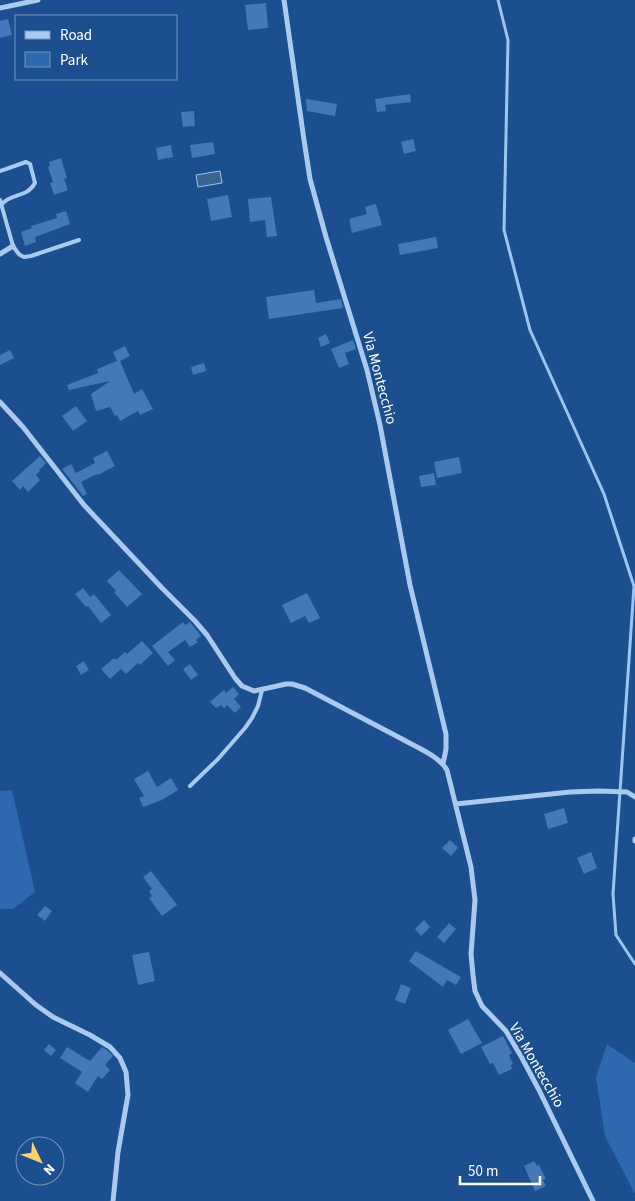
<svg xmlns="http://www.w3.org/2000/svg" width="635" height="1201" font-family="'Source Sans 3',sans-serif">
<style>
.green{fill:#2e69ad}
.water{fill:#3c6290;stroke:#9cc4f0}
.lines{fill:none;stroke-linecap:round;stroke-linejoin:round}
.stream{stroke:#9cc4f0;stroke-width:3}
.building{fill:#4478b7}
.lane{stroke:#a9c9ee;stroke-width:4}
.street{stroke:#a9c9ee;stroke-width:5}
.labels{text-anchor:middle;stroke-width:4.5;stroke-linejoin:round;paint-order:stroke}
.street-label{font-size:15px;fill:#fff;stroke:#1b4f8f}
</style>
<rect width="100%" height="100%" fill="#1b4f8f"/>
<!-- green -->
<path class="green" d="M12 790 35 892 13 909H0V791Z
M607 1044 635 1063V1194L605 1136 596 1077Z"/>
<!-- water -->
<path class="water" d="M220 171 222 183 198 187 196 175Z"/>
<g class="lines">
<!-- stream -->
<path class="stream" d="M498 0 508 40 504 230 530 330 604 494 634 586 613 894 616 935 635 964"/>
</g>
<!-- building -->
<path class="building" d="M266 3 268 28 248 30 245 5Z
M8 19 12 35 0 38V21Z
M410 94 411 102 385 105 386 111 377 112 375 99Z
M306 99 337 104 335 116 307 111Z
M194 111 195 126 183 127 181 112Z
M413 139 416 151 404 154 401 142Z
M213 142 215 154 192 158 190 145Z
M171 145 173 157 158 160 156 148Z
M61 158 67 178 64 179 68 190 54 195 50 183 53 182 48 167 50 166 49 162Z
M228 195 232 217 211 221 207 199Z
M271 197 275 224 277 236 267 237 265 220 250 222 248 199Z
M376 204 382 225 352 233 349 219 367 214 365 207Z
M66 211 70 224 35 237 36 242 25 246 21 232 32 228 31 226 57 218 56 214Z
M436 237 438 248 400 255 398 244Z
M314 290 316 303 341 299 343 308 269 319 266 297Z
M326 334 330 343 321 347 318 338Z
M353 340 356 349 345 353 349 364 339 368 331 349Z
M125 346 130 356 120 361 134 394 142 389 153 409 140 415 138 411 120 421 117 415 115 416 110 407 96 411 91 394 110 381 69 390 67 385 98 373 97 369 117 361 113 352Z
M10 350 14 358 0 365V355Z
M204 363 206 371 193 375 191 367Z
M76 406 87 421 73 431 62 416Z
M107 451 115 466 98 475 97 474 81 482 87 494 83 496 62 469 71 464 76 473 95 463 93 458Z
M40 456 46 463 39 470 40 471 36 475 40 480 28 492 23 486 20 490 12 481Z
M459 457 462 473 437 478 434 462Z
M434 473 436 485 421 487 419 476Z
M119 570 142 594 127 607 114 592 116 591 107 581Z
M83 588 90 597 94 594 111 615 101 623 88 606 86 607 75 594Z
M307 593 320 618 309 623 305 616 291 623 282 605Z
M183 622 185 625 190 622 201 636 196 640 198 642 190 647 185 640 168 652 175 660 168 666 152 646Z
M142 641 153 653 140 665 138 663 126 674 121 669 110 679 101 669 114 658 116 660 125 652 127 654Z
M84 661 89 670 81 675 76 666Z
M190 664 198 675 191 680 183 669Z
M233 687 239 694 234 699 241 707 235 713 227 705 224 708 221 705 216 708 210 702 224 690 226 693Z
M148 771 157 787 171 778 178 790 162 800 143 807 139 798 144 796 134 779Z
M564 808 568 823 548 829 544 814Z
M450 840 458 848 451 856 442 848Z
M591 852 597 868 584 874 577 858Z
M151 871 177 905 162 916 149 898 152 896 149 891 152 889 143 877Z
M45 906 52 911 45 921 37 915Z
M424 920 430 927 421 936 415 929Z
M449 923 456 929 444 943 437 937Z
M416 951 461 977 456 985 447 980 443 987 409 961Z
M149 952 155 981 138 985 132 955Z
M401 984 411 988 405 1004 395 1000Z
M468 1019 482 1043 461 1054 448 1030Z
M503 1036 512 1053 509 1055 513 1064 511 1065 512 1069 499 1075 493 1063 490 1064 481 1047Z
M49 1044 56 1050 51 1056 44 1050Z
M67 1047 90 1061 102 1047 107 1050 113 1056 105 1065 110 1070 102 1079 98 1076 88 1092 75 1083 82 1072 60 1058Z
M534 1161 537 1166 539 1165 546 1179 543 1180 546 1186 535 1191 524 1166Z"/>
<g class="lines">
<!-- lane -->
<path class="lane" d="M0 171 26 162 30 164 35 183C27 198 11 193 2 204
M0 200 13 246 18 253 20 255 24 257 31 256 79 240
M190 786 218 759 245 728 252 718 258 706 262 690"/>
<!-- street -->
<path class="street" d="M284 0 304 140 310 179 326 237 367 370 380 425 410 585 446 734V749L443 764
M0 8 38 0
M0 254 13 246
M0 402 23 427 84 505 162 588 195 621 207 635 235 678 242 686 254 691 286 684H292L305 688C337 705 370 722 402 739 416 747 439 756 447 770L471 867 475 900 471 954 473 975 475 991 482 1006 506 1031 522 1058 539 1090 593 1201
M456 804 570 792 599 791 627 792 635 797
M635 839V841
M0 973 36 1005 53 1017 90 1035 110 1047 120 1058 126 1072 128 1095 118 1152 113 1201"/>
</g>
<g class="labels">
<!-- street labels -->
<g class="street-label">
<text transform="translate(380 378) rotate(75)" y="5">Via Montecchio</text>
<text transform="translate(537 1065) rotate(60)" y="5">Via Montecchio</text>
</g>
</g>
<!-- legend -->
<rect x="15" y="15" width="162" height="65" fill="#1b4f8f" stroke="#7695bc"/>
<rect x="25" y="31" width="25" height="8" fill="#a9c9ee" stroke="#7695bc"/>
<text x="60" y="40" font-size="15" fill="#ffffff">Road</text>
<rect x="25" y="52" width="25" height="15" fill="#2e69ad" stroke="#7695bc"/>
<text x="60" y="65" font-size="15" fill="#ffffff">Park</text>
<!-- north arrow -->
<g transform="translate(40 1161) rotate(133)"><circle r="24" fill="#1b4f8f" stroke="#7695bc"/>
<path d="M0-4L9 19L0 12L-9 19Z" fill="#ffd166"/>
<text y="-8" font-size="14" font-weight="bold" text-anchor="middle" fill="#ffffff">N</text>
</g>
<!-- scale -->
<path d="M460 1176v8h80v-8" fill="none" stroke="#ffffff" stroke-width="2.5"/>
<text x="468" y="1176" font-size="15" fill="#ffffff" stroke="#1b4f8f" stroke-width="4" paint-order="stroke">50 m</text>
</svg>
